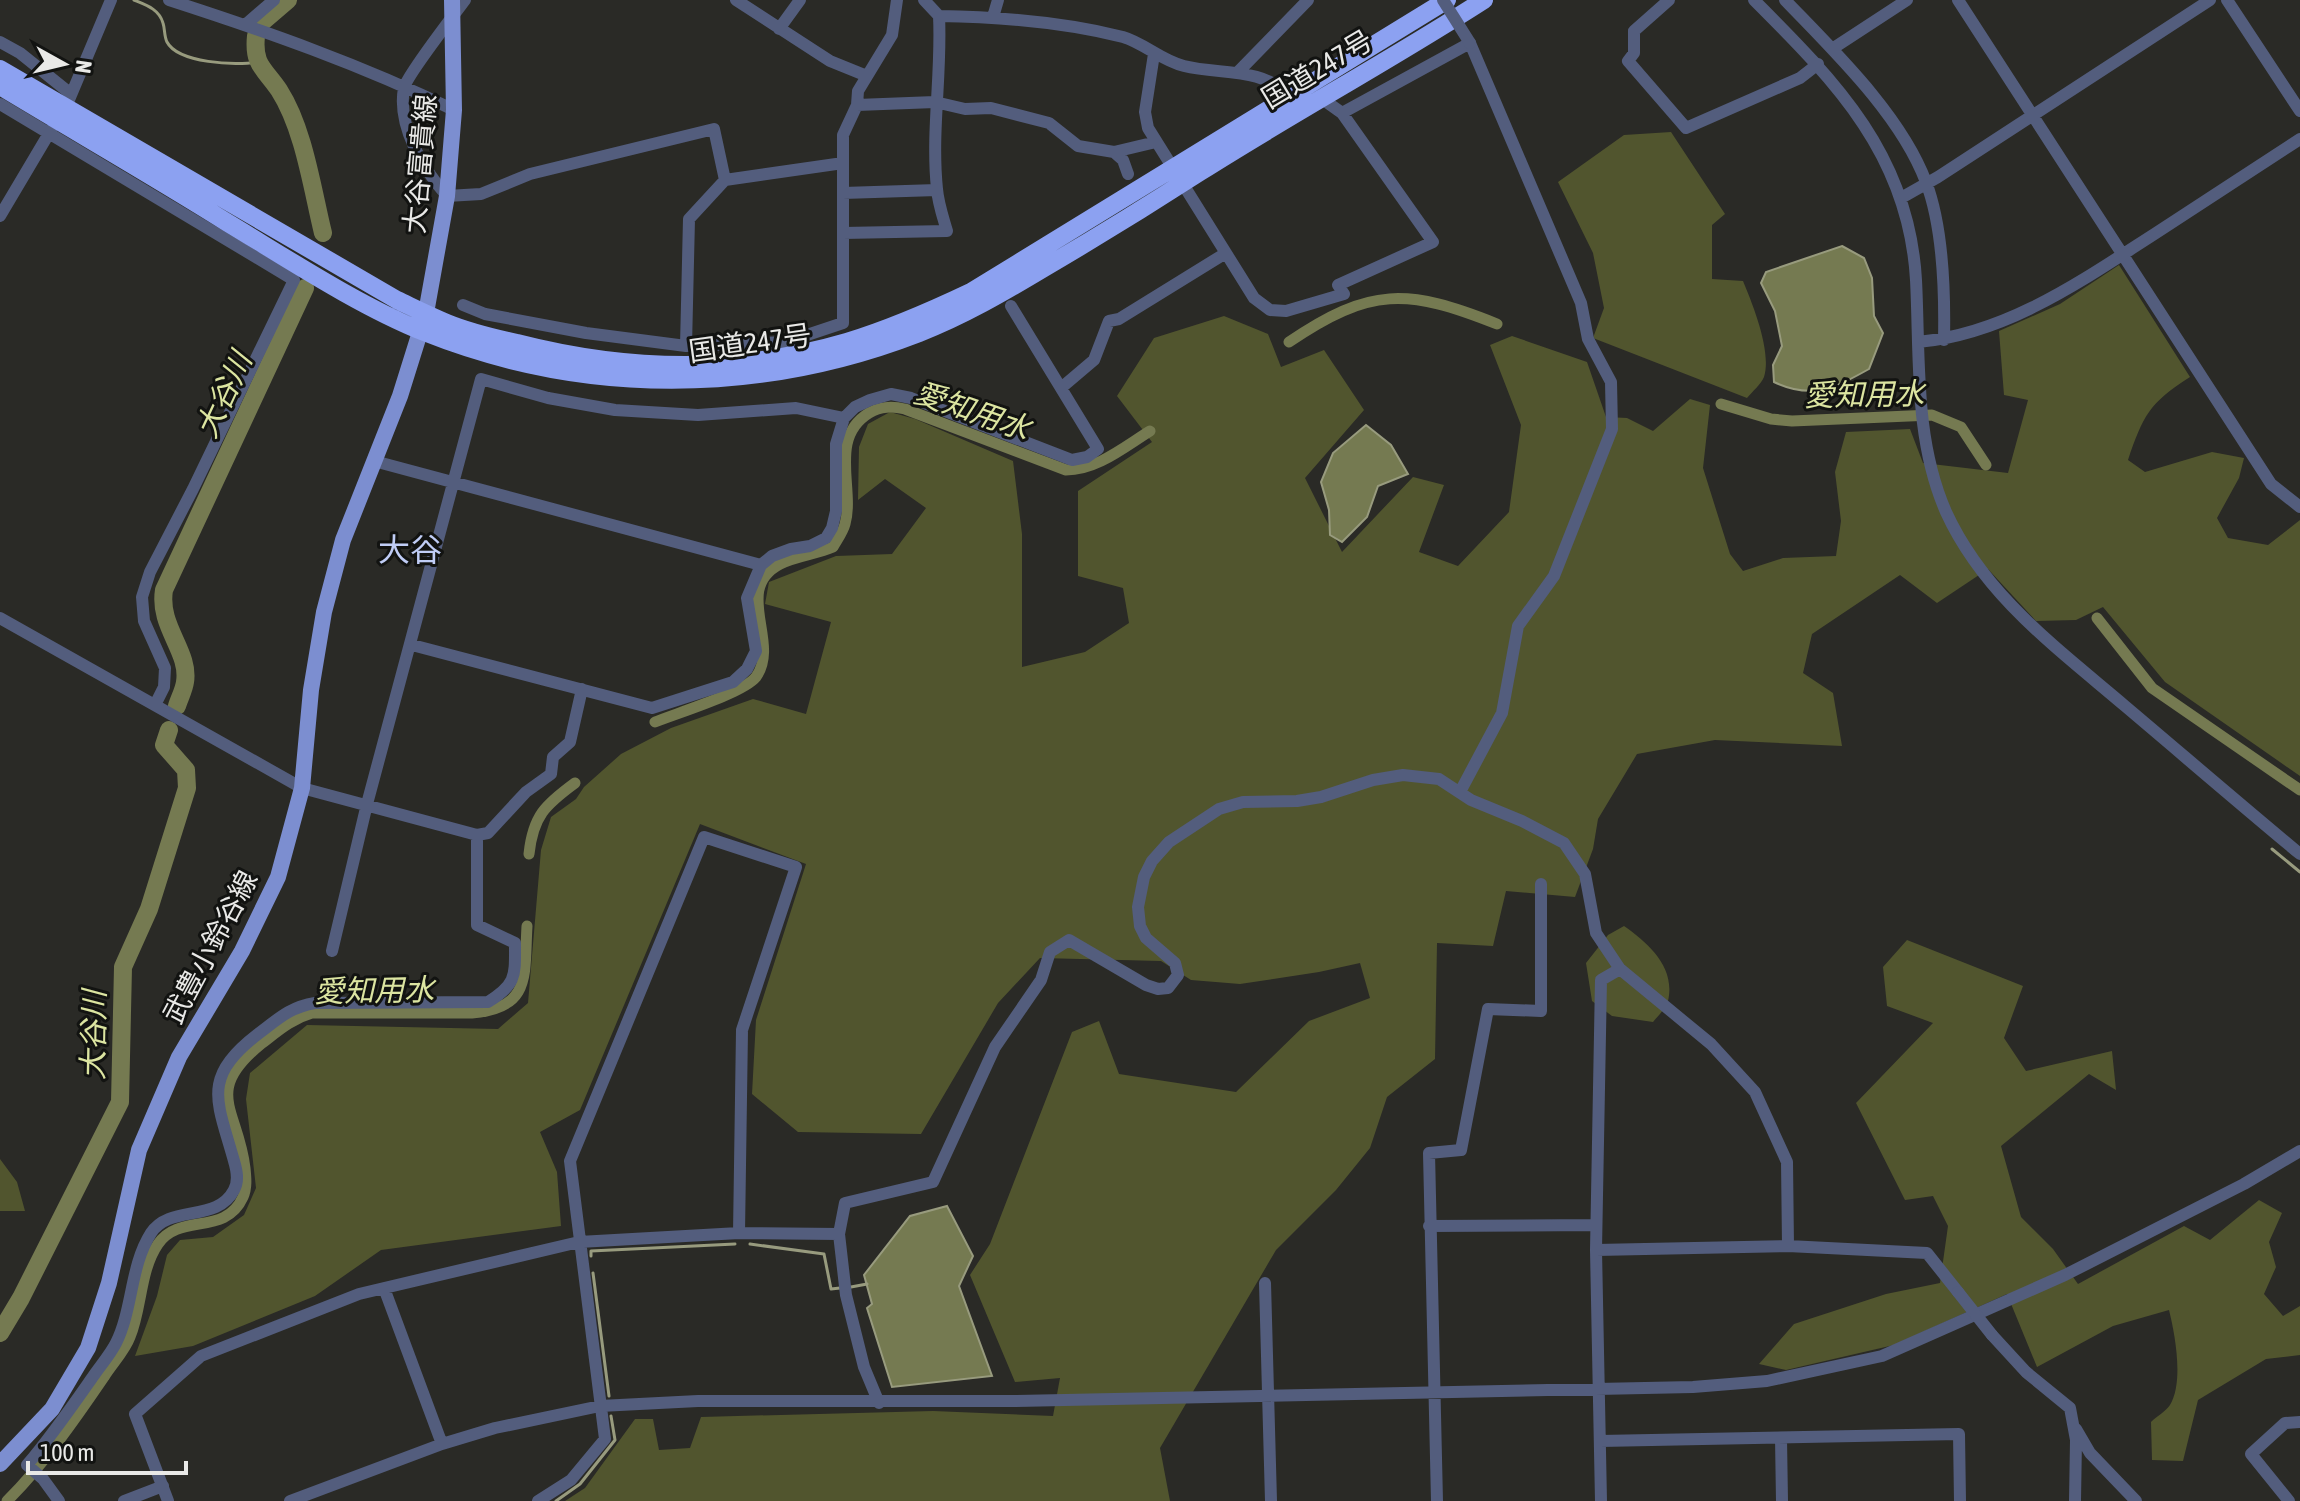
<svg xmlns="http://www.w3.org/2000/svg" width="2300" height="1501" font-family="'Asap Condensed','Noto Sans JP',sans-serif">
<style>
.forest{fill:#51552e}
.water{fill:#757a51;stroke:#989b7e;stroke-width:2}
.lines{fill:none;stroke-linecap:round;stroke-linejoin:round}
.stream{stroke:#989b7e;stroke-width:3}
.canal{stroke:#757a51;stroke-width:11}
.river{stroke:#757a51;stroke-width:18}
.minor{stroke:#535d7d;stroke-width:12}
.major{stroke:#7c8ed0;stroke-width:16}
.highway{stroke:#8ca1f1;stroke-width:18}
.minor-bridge{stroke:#535d7d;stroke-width:12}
.labels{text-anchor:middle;stroke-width:6;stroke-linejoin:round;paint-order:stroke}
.street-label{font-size:28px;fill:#e9e9e7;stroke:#121311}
.water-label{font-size:30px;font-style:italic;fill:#dce5a1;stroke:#121311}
.quarter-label{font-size:32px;fill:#c0cdf6;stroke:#121311}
</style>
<rect width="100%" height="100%" fill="#2a2a26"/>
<!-- forest -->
<path class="forest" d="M1671 132 1725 214 1712 225V279L1743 281C1753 305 1772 352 1764 377 1761 384 1752 392 1747 398L1593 338 1604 308 1593 253 1558 182 1624 135Z
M2119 265 2190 377C2149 403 2143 416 2128 460L2145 472 2212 452 2244 458 2239 478 2217 518 2228 538 2268 545 2300 520V776L2165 682 2103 607 2076 620 2036 621 1988 569 1937 603 1900 575 1812 634 1803 673 1833 693 1842 746 1715 740 1637 754 1598 819 1593 849 1575 897 1506 891 1493 946 1437 943 1435 1059 1387 1097 1370 1148 1336 1190 1276 1250 1160 1448 1170 1501H565L585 1488 635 1419H653L659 1450 690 1448 701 1417 933 1411 1053 1416 1060 1378 1015 1382 970 1275 990 1244 1072 1032 1099 1021 1119 1074 1236 1092 1309 1021 1370 998 1360 963 1319 972 1240 984 1191 980 1161 961 1040 958 998 1003 921 1134 798 1132 752 1094 756 1020 806 864 700 824 580 1110 540 1132 557 1172 561 1226 381 1250 315 1296 193 1346 135 1356 157 1296 167 1255 180 1240 213 1237 244 1215 256 1188 246 1099 250 1073 307 1025 498 1029 528 1003 541 850 551 817 576 799 584 787 621 754 671 728 753 699 806 714 831 622 765 604 769 582 836 556 892 554 926 508 885 479 858 500 859 447 868 424 890 412 915 419 1013 461 1022 534V667L1085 652 1129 623 1123 588 1078 576V491L1152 442 1117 396 1154 338 1224 316 1268 334 1281 367 1324 350 1364 410 1305 478 1342 552 1413 477 1444 485 1419 552 1458 566 1509 512 1521 425 1490 345 1512 336 1587 362 1606 417 1627 418 1653 431 1690 399 1710 405 1703 468 1730 554 1743 571 1783 558 1836 556 1841 521 1835 472 1846 432 1910 429 1923 463 2008 473 2028 400 2004 395 1999 331 2060 304Z
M1624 926C1648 943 1676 967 1668 1001 1666 1008 1658 1016 1653 1022L1612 1016 1592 1001 1586 963 1608 935Z
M1907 940 2023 986 2004 1038 2026 1071 2112 1051 2116 1090 2089 1074 2001 1146 2021 1217 2053 1249 2078 1284 2184 1226 2210 1240 2259 1200 2282 1213 2269 1242 2276 1267 2264 1294 2283 1316 2300 1306V1355L2266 1359 2198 1400 2183 1461 2152 1460 2151 1422C2156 1417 2166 1411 2170 1405 2184 1382 2175 1334 2169 1310L2113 1326 2037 1367 2007 1294 1894 1345 1786 1370 1759 1364 1794 1324 1886 1294 1940 1283 1948 1226 1933 1196 1905 1200 1856 1103 1933 1023 1887 1006 1883 967Z
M0 1159 17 1182 25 1211H0Z"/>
<!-- water -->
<path class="water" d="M1842 246 1864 258 1872 278 1874 316 1883 333 1869 369C1835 388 1812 400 1774 382L1773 365 1782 346 1775 311 1761 283 1766 272Z
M1366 425 1391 445 1408 474 1378 486 1367 517 1342 542 1330 535 1329 510 1321 482 1333 453Z
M947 1206 973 1256 959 1286 992 1376 892 1387 867 1308 872 1304 864 1275 910 1216Z"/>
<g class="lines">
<!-- stream -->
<path class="stream" d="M134 0C146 5 159 9 163 23 165 29 164 36 167 42 178 63 236 66 257 62
M2272 849 2300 872
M750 1244 824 1254 831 1289 840 1288
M591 1256V1251L735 1244
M593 1273 609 1396
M851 1287 867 1284
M556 1501 580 1484 615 1440 611 1416"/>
<!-- canal -->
<path class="canal" d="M1289 342C1370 287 1407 288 1497 324
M1721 404 1771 419 1792 421 1932 415 1961 427 1986 465
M2097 618 2152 688 2300 790
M655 722C677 713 743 693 756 677 781 642 732 589 780 564 796 556 817 554 833 547 837 540 843 532 845 524 855 489 828 438 869 413 881 406 892 406 905 409L1066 470C1097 470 1124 447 1150 431
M529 854C533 816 545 805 575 783
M7 1501C44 1464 74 1421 104 1377 112 1364 125 1351 130 1337 142 1308 140 1270 158 1244 180 1212 225 1237 243 1197 247 1188 246 1178 245 1168 238 1109 202 1092 261 1044 278 1031 291 1019 312 1013H472C532 1008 524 975 527 926"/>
<!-- river -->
<path class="river" d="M260 24 288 0
M256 36C253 65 264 68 279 90 304 129 312 188 323 233
M177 706C179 699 184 690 185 682 190 651 158 627 164 590L305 288
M0 1333 21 1298 120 1102 123 967 149 909 187 788 186 770 164 745 169 730"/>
<!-- minor -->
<path class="minor" d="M169 0C265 31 362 65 454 110
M465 0C454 15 407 75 404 88 397 126 423 169 447 196L481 194 530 174 714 129 725 180
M736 0 830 61 867 76
M1669 0 1634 31V53L1628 61 1686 128 1800 78 1818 64
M1754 0C1837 83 1909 156 1916 280 1920 358 1914 439 1946 512 1984 595 2057 648 2125 706 2183 755 2241 805 2300 854
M1785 0C1834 51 1901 115 1926 182 1943 227 1945 292 1944 340
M1958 0 2271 484 2300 507
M2227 0 2300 111
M939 16C1001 17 1063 22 1123 37 1144 43 1162 61 1184 66 1221 75 1260 67 1289 95
M993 17 998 0
M245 25 274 0
M779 29 800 0
M0 42 20 53 71 94
M1832 49 1907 0
M1154 54 1145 112 1148 128 1254 298 1270 310 1286 311 1344 294 1338 285 1433 242 1342 113 1321 98
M1238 72 1308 0
M0 104 294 280 193 489 150 572 142 597 144 621 165 668 164 687 155 705
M857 105 935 102 965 109 991 108 1049 123 1078 146 1114 152 1123 160 1128 174
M66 107 111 0
M1342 113 1470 43 1581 303 1588 339 1611 382 1612 429 1554 576 1518 626 1502 713 1460 792
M1114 152 1156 142
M843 193 937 190
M1901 198 1938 177 2210 0
M0 216 51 130
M843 233 947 231C943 217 938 203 937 189 931 131 942 73 939 16L924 0
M463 305 485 314 586 333 686 346 786 342 843 323V135L857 105 858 91 892 35 897 0
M1918 342C2007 334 2083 280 2156 233 2204 202 2252 170 2300 139
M686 346 689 219 725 180 843 163
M1061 388 1094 360 1109 321 1119 319 1226 253
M374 461 761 565
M0 618 302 788 477 835 488 833 526 792 551 774 553 757 570 742 582 689
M412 645 652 708 733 682 747 669 756 651 747 598 761 565 772 556 791 549 810 546 826 538 832 528 836 511V444L844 418 855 407 870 400 891 394 911 398 1072 460 1087 457 1098 449 1011 306
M332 951 367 804 481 379 548 398 615 410 698 415 796 408 844 418
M1429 1226 1596 1225
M1596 1250 1788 1246 1927 1253 1958 1292
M1265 1283 1271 1501
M384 1288 442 1444
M1992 1335 2026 1372 2070 1408 2076 1440 2075 1501
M879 1403 864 1367 846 1295 839 1234 845 1203 933 1182 995 1047 1041 980 1050 952 1069 940 1146 985 1158 989 1168 988 1178 975 1175 963 1146 938 1140 926 1138 907 1144 877 1152 861 1169 842 1219 809 1243 802 1297 801 1321 797 1373 780 1403 775 1439 779 1471 800 1522 821 1564 843 1585 874 1596 933 1620 969 1711 1044 1755 1092 1787 1162 1788 1246
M2076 1429 2090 1453 2136 1501
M1781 1438 1782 1501
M1600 1441 1959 1434 1960 1501
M59 1501 43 1479 27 1465C51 1437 71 1408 92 1378 100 1366 110 1355 116 1343 133 1309 130 1266 151 1233 170 1204 217 1223 234 1190 239 1181 237 1171 234 1161 217 1100 201 1078 258 1034 278 1019 290 1007 315 1003L488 1002C517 984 515 976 515 943L477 925V835
M124 1501 163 1486
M168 1501 135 1414 201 1356 359 1294 579 1242 739 1233 839 1234
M290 1501 442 1444 495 1428 600 1406 698 1401H1015L1693 1387 1767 1381 1882 1356 2065 1275 2244 1184 2300 1151
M538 1501 571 1480 605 1439 570 1161 704 837 796 867 742 1030 739 1233
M1437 1501 1429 1153 1461 1150 1488 1009 1541 1011V884
M1601 1501 1596 1250 1601 980 1620 969
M2289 1501 2251 1454 2285 1423 2300 1422"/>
<!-- major -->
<path class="major" d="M0 1464 52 1409 88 1348 109 1283 139 1150 179 1057 242 951 278 877 302 788 311 690 324 612 343 540 400 396 426 313 447 196 454 110 452 0"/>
<!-- highway -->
<path class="highway" d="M0 69 397 300C414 308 430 316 447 323 469 332 494 338 517 343 626 371 738 374 847 342 890 329 931 311 971 292L1447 0
M0 86C76 132 153 176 228 223 288 259 359 306 424 332 584 396 759 395 919 333 963 316 1004 292 1044 268 1097 237 1149 205 1200 172 1293 113 1391 60 1484 0"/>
<!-- minor-bridge -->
<path class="minor-bridge" d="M1443 0 1470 43
M1958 1292 1992 1335"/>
</g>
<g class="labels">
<!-- street labels -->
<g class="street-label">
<text transform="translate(1317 69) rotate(-31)" y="10">国道247号</text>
<text transform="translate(420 164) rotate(-85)" y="10">大谷富貴線</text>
<text transform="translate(750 343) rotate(-8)" y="10">国道247号</text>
<text transform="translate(210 947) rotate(-62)" y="10">武豊小鈴谷線</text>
</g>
<!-- water labels -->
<g class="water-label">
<text transform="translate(224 395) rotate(-65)" y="10">大谷川</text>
<text transform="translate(1864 395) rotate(-1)" y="10">愛知用水</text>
<text transform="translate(972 411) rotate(19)" y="10">愛知用水</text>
<text transform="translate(374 991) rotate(-1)" y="10">愛知用水</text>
<text transform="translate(94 1035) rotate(-89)" y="10">大谷川</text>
</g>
<!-- quarter labels -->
<g class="quarter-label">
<text x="410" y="561">大谷</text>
</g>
</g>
<!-- north arrow -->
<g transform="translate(64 64) rotate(98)" stroke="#121311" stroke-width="6" paint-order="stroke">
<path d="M0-6L14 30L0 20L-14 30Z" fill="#e9e9e7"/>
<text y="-12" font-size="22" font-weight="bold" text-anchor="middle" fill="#e9e9e7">N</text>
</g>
<!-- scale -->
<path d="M28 1461v12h158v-12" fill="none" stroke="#e9e9e7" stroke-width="4"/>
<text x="40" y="1461" font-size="24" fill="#e9e9e7" stroke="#121311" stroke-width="6" paint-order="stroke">100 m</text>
</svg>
